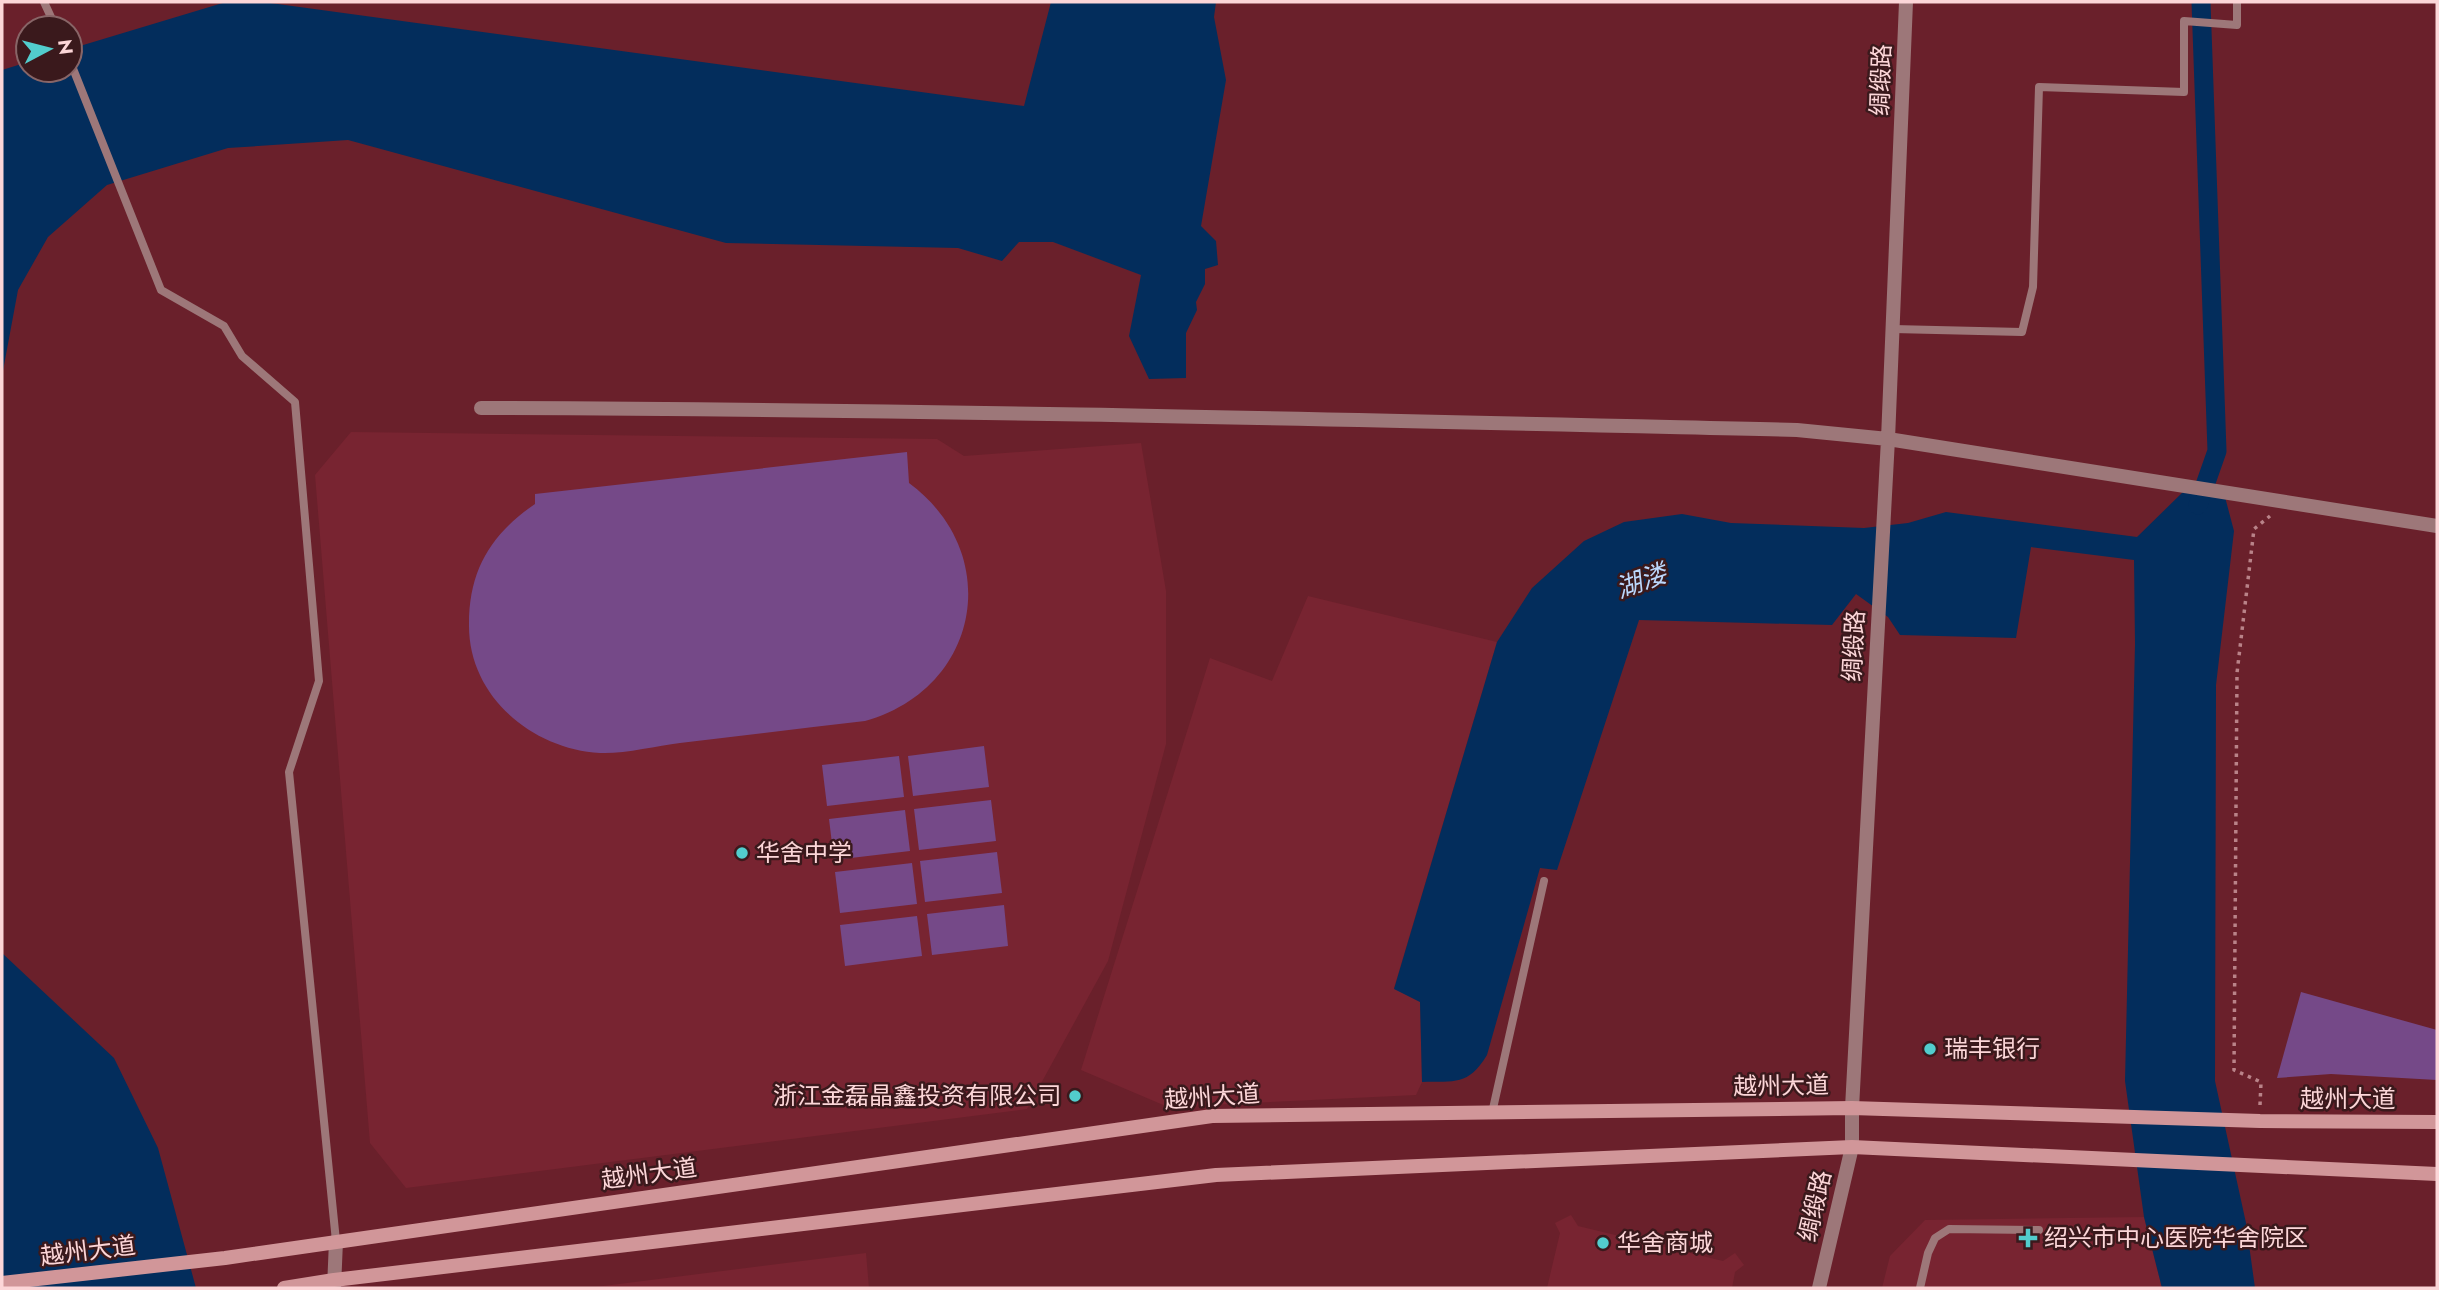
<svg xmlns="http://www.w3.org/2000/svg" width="2439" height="1290" font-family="Jost,'Noto Sans SC',sans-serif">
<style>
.built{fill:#782431}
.green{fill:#754988}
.water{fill:#032d5c}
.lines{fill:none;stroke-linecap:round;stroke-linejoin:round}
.canal{stroke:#032d5c;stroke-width:19}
.path{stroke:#b98389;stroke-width:3.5;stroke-dasharray:3.5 5;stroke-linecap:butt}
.service{stroke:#9d7779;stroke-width:8}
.minor{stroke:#9d7779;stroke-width:14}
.tertiary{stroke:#9d7779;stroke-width:14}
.secondary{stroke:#d19699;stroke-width:14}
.poi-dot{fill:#52cdcd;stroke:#3a191c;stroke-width:2.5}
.labels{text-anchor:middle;stroke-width:5;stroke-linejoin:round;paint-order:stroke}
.street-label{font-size:24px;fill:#fcd6d8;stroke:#3a191c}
.poi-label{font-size:24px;fill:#fcd6d8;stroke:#3a191c;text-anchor:start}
.water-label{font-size:26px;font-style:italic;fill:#bbd7fc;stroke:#3a191c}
</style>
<rect width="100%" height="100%" fill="#6a202b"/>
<!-- built -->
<path class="built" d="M351 432 937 439 964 456 1141 443 1166 591V744L1108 961 1027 1109 406 1188 370 1143 315 475Z
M1308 596 1497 642 1394 988 1420 1002 1422 1082 1416 1095 1168 1107 1081 1070 1210 658 1272 681Z
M1571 1215 1578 1226 1723 1261 1735 1253 1744 1265 1735 1272 1732 1288H1547L1560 1233 1555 1223Z
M2144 1217 2162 1288H1882L1890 1256 1925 1220Z
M866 1253 869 1288H587Z"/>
<!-- green -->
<path class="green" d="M907 452 909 483C1005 554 980 689 865 721 803 728 742 736 680 743 656 746 624 754 600 753 532 749 468 696 469 624 469 570 491 534 535 504V494Z
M984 746 989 787 913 796 908 756Z
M899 756 904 797 827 806 822 765Z
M991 800 996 841 919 850 914 809Z
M905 810 910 851 834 860 829 819Z
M997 852 1002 893 925 902 920 861Z
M912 863 917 904 840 913 835 872Z
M1004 905 1008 946 932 955 927 914Z
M917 916 922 956 845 966 840 925Z
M2301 992 2437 1030V1080L2331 1074 2277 1078Z"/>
<!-- water -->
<path class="water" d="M226 2H263L1024 106 1051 2H1216L1214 17 1226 80 1201 226 1216 241 1218 265 1205 269V284L1196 302 1197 310 1186 333V378L1149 379 1129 336 1141 275 1053 242H1019L1002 261 958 248 726 243 348 140 228 148 107 185 48 237 18 290 2 376V70L28 62V70H70V49Z
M2185 490 2225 497 2234 531 2216 685 2215 1081 2246 1223 2255 1288H2162L2144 1217 2125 1081 2135 644 2134 560 2031 547 2016 638 1900 635 1888 617 1856 594 1832 625 1639 620 1557 870 1540 868 1487 1055C1468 1086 1455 1081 1422 1082L1420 1002 1394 989 1497 642 1532 588 1584 541 1624 522 1682 514 1731 523 1864 528 1908 523 1946 512 2137 537Z
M2 953 114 1058 158 1148 196 1288H3Z"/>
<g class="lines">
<!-- canal -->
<path class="canal" d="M2198 505 2217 451 2201 2"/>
<!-- path -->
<path class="path" d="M2260 1105 2261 1082 2234 1070 2237 673 2254 529 2270 516"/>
<!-- service -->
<path class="service" d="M44 2 56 28
M70 61 161 290 224 326 242 356 295 402 319 681 289 772 336 1241
M1893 329 2022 332 2033 287 2039 87 2184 92V21L2237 25V2
M1492 1113 1544 881
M1920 1288 1928 1253 1935 1238 1949 1229 2039 1230"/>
<!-- minor -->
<path class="minor" d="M481 408C920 409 1359 420 1797 430L1888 439 2437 526
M1819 1288 1852 1147V1108L1888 439 1906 2"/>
<!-- tertiary -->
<path class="tertiary" d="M334 1288 336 1241"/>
<!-- secondary -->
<path class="secondary" d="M2 1283 225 1258 1212 1116 1852 1108 2260 1121 2437 1122
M284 1288 334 1280 1216 1175 1852 1147 2437 1174"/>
</g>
<!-- markers -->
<g class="poi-dot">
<circle cx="742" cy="853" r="7"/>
<circle cx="1930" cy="1049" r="7"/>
<circle cx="1075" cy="1096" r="7"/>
<path d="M2024.5 1227.5h7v7h7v7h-7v7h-7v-7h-7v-7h7z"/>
<circle cx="1603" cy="1243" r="7"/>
</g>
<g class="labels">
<!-- street labels -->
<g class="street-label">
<text transform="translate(1881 80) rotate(-88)" y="8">绸缎路</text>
<text transform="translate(1854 646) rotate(-87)" y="8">绸缎路</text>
<text transform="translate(1781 1086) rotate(-1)" y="8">越州大道</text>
<text transform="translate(1212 1097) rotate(-4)" y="8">越州大道</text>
<text x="2348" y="1107">越州大道</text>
<text transform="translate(649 1174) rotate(-8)" y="8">越州大道</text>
<text transform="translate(1815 1206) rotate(-77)" y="8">绸缎路</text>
<text transform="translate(88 1251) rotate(-7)" y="8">越州大道</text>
</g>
<!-- poi labels -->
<g class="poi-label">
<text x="756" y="861">华舍中学</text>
<text x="1944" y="1057">瑞丰银行</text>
<text x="1061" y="1104" text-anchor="end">浙江金磊晶鑫投资有限公司</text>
<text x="2044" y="1246">绍兴市中心医院华舍院区</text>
<text x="1617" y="1251">华舍商城</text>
</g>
<!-- water labels -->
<g class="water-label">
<text transform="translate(1641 581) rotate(-20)" y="9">湖溇</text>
</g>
</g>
<!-- border -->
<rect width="2439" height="1290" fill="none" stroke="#fcd6d8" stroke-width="7"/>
<!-- north arrow -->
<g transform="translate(49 49) rotate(83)"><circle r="33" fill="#3a191c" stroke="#886567" stroke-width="2"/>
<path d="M0-5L12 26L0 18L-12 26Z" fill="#52cdcd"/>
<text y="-10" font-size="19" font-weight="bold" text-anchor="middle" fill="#fcd6d8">N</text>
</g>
</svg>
